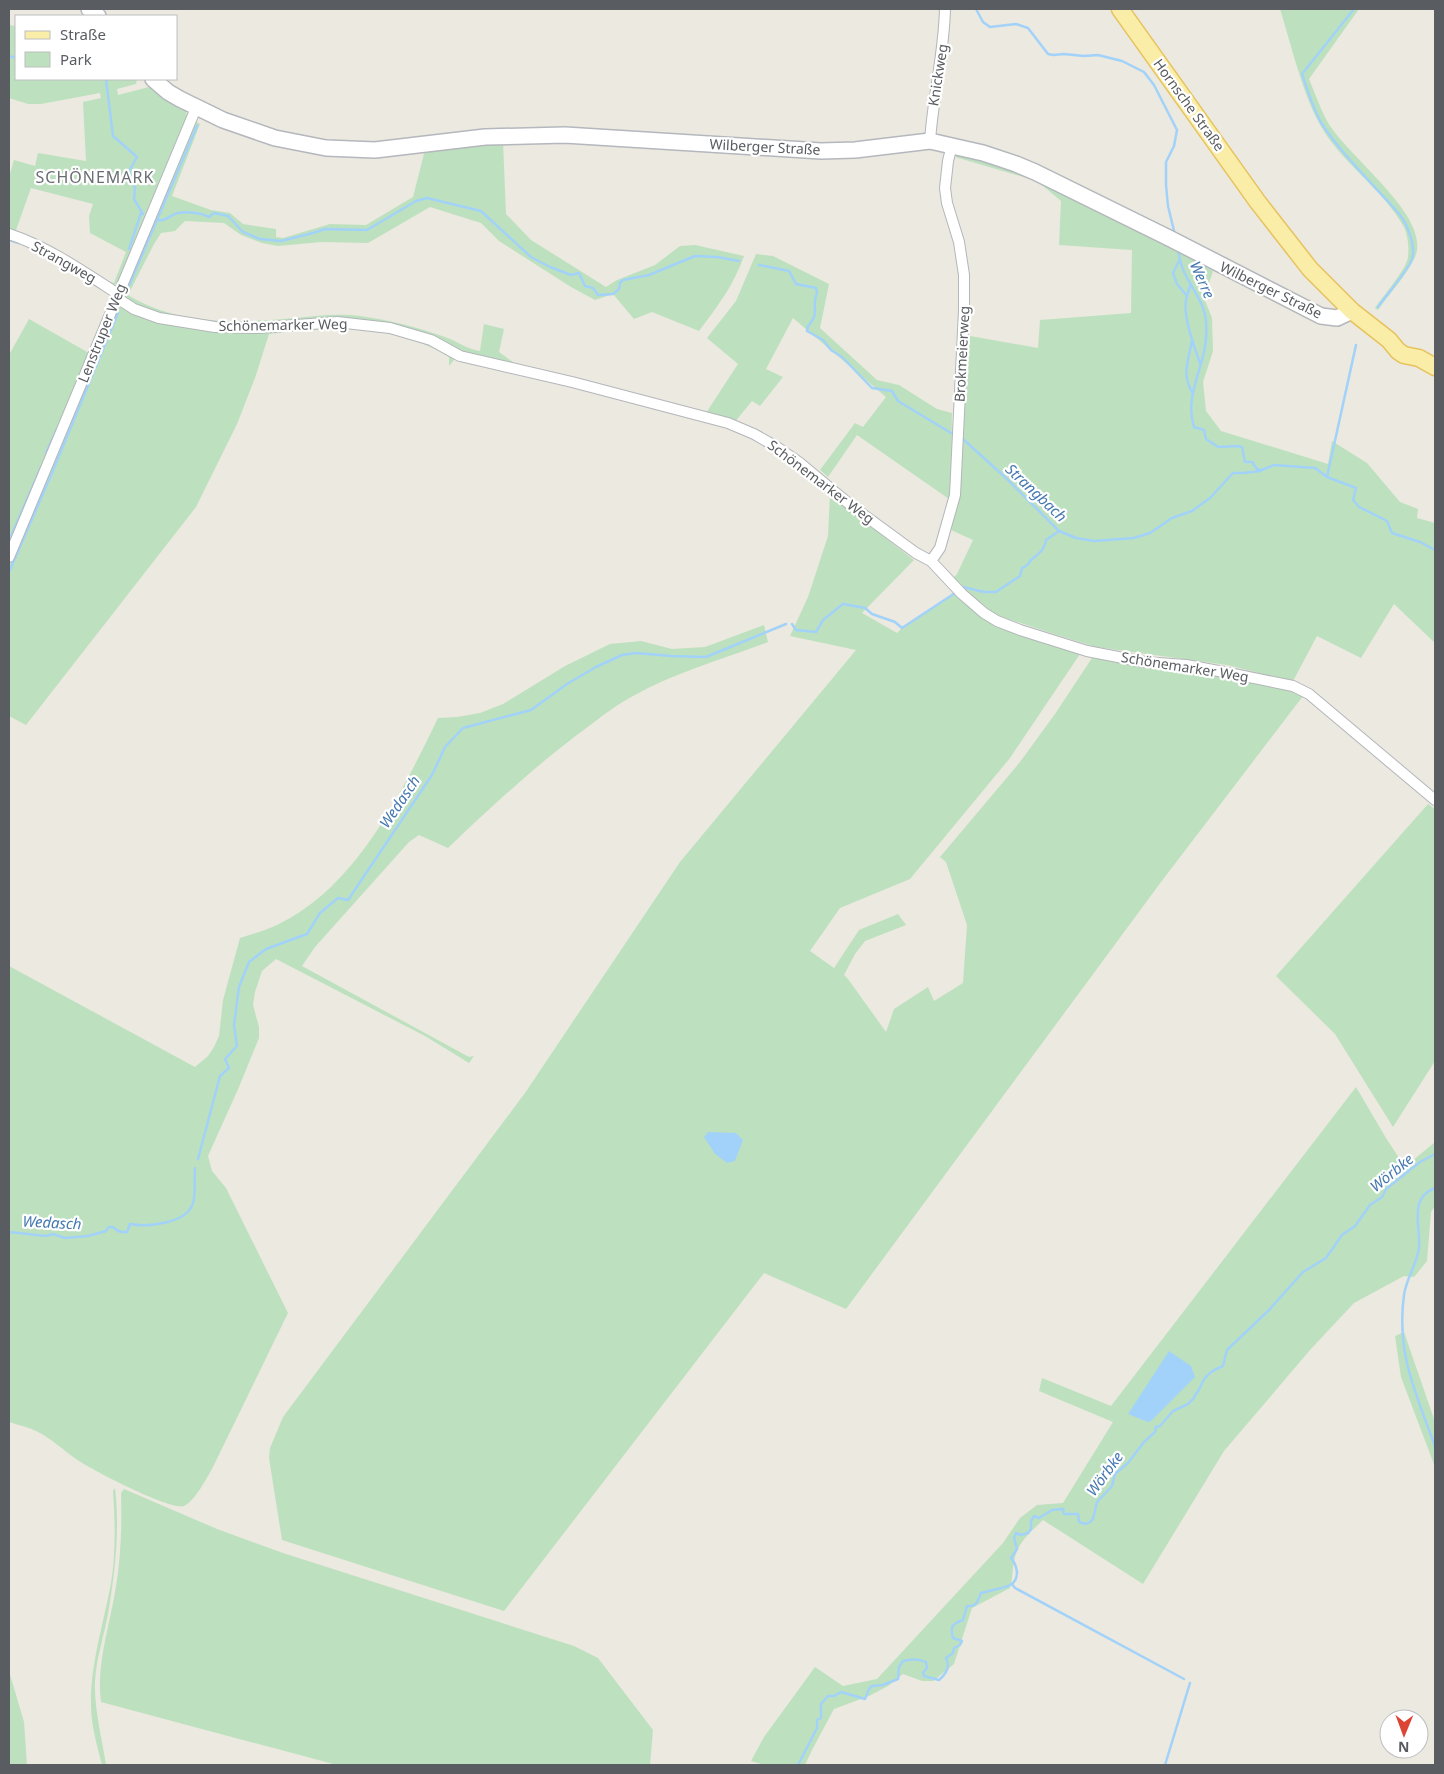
<svg xmlns="http://www.w3.org/2000/svg" width="1444" height="1774" font-family="'Noto Sans',sans-serif">
<style>
.green{fill:#bde1be}
.water{fill:#a2d2f9}
.lines{fill:none;stroke-linecap:round;stroke-linejoin:round}
.stream{stroke:#a2d2f9;stroke-width:2.5}
.street-casing{stroke:#b3b6ba;stroke-width:12}
.secondary-casing{stroke:#b4b7bc;stroke-width:18}
.primary-casing{stroke:#e7c25d;stroke-width:19}
.street{stroke:#fff;stroke-width:10}
.secondary{stroke:#fff;stroke-width:15}
.primary{stroke:#f9eda7;stroke-width:16}
.labels{text-anchor:middle;stroke-width:4.5;stroke-linejoin:round;paint-order:stroke}
.street-label{font-size:14px;fill:#595c60;stroke:#fff}
.water-label{font-size:15px;font-style:italic;fill:#4578b1;stroke:#fff}
.quarter-label{font-size:16px;letter-spacing:1px;fill:#6a6e72;stroke:#fff}
</style>
<rect width="100%" height="100%" fill="#ebe9e0"/>
<!-- green -->
<path class="green" d="M1280 9H1359L1309 79C1315 93 1320 108 1327 121 1347 156 1423 210 1417 250 1415 266 1388 295 1378 310L1375 308C1382 298 1404 271 1407 261 1410 252 1408 235 1404 227 1382 187 1339 162 1318 121 1301 88 1291 44 1280 9Z
M9 25 16 26V79H137L136 84 117 89 118 95 149 87H156L185 108 187 116 183 127 118 284 112 285 108 281 114 283 126 252 90 233 89 216 93 204 31 188 15 233 9 231V177L14 160 35 166 38 153 86 161 83 102 101 98 100 93 41 104H28L9 98Z
M195 121 200 124 172 196 211 210 230 213 243 224 276 229V237L283 238 330 224 366 225 413 197 425 150 503 141 506 214 531 240 606 287 617 280 655 265 680 246 695 245 744 256C734 285 717 307 699 331L652 312 634 319 613 294 595 300 571 287 499 241 481 223 430 207 368 243 321 242 278 246 262 243 241 235 224 223 185 221 175 231 161 233 154 244 128 295C179 326 238 323 295 318 316 316 339 313 360 316 389 320 417 327 445 337 457 341 466 349 480 351L484 324 504 329 499 352 521 368 482 360 400 328 222 325 142 310 125 298 123 295Z
M960 153 1024 174 1169 246 1213 271 1204 298 1212 318 1213 351 1203 382 1206 411 1221 431 1328 464 1332 441 1367 463 1400 502 1418 509 1417 518 1435 523V643L1394 604 1361 658 1317 636 1293 681 1227 665 1096 647 1057 635 996 615 952 579 957 574 973 540 951 530 958 500 970 336 1038 348 1040 320 1131 313 1132 250 1059 245 1061 201 1037 181 955 157Z
M756 254 773 256 829 284 820 328 877 380 899 385 937 409 952 413C951 442 954 471 949 499L857 435 828 477 820 470 855 423 863 427 886 397 793 318 766 369 783 377 760 406 752 401 734 423 706 413 738 364 707 338 736 301Z
M122 307 164 322 373 328 432 343 454 357V360L449 366V357C392 322 332 327 269 334L255 378 237 424 196 507 26 725 9 716V564L118 308Z
M29 319 89 353 9 549V355Z
M830 495 914 560 862 613 897 633 902 628 955 593 988 622 1037 640 1080 654 1010 758 910 879 840 908 810 951 834 968 859 930 898 914 906 925 865 941 855 954 844 975 848 979 886 1032 894 1009 928 987 934 1001 963 983 967 925 946 862 940 857 1020 762 1055 714 1092 658C1162 666 1236 670 1303 696L1161 882 846 1309 764 1273 504 1611 282 1540 269 1458 270 1448 283 1417 525 1093 680 862 856 650 790 636 808 597 828 536Z
M764 625 768 642C724 659 676 672 635 695 617 704 601 717 585 729 536 765 492 806 448 848L419 835 409 842 315 947 302 966 469 1057 474 1056 469 1063 425 1036 276 959 262 971 255 992 253 1005 259 1027V1038L239 1087 208 1156 212 1171 226 1188 288 1313 212 1469C206 1479 195 1501 184 1506 171 1511 90 1469 76 1459 63 1450 52 1439 38 1432 29 1427 18 1425 9 1422V966L195 1067 208 1056 214 1047 219 1036 223 1000 240 938C253 934 267 930 279 924 357 886 402 792 438 718L457 717 480 713 503 704 565 666 610 644 641 641 672 649 705 647Z
M1428 804 1435 809V1061L1393 1127 1335 1034 1276 976Z
M1356 1087 1386 1138 1405 1167 1435 1142V1206L1431 1212 1427 1261 1414 1277 1404 1276 1354 1303 1310 1350 1224 1451 1143 1584 1043 1520C1032 1531 1019 1541 1015 1557 1012 1567 1013 1578 1010 1588L972 1608 954 1664 933 1681H922L903 1674 888 1686 869 1696 834 1709 812 1750 805 1765H764L751 1761 764 1737 815 1667 843 1686 877 1679 1003 1543 1020 1518 1037 1505 1063 1503 1113 1422 1039 1391 1042 1378 1111 1406Z
M1404 1332 1435 1422V1467L1401 1377 1395 1336Z
M115 1488C120 1529 115 1573 108 1614 104 1636 96 1659 95 1682 94 1708 102 1739 106 1765H102C97 1745 91 1725 91 1705 90 1665 104 1622 111 1583 116 1553 115 1522 113 1491Z
M124 1489 217 1529 283 1553 574 1646 598 1658 653 1730 650 1765H337L101 1702C96 1666 109 1628 115 1592 121 1560 122 1526 121 1493Z
M9 1671 24 1722 27 1765H9Z"/>
<!-- water -->
<path class="water" d="M708 1132 736 1133 743 1140 735 1161 727 1163 715 1154 704 1137Z
M1169 1351 1191 1366 1195 1377 1151 1421 1148 1422 1128 1414Z"/>
<g class="lines">
<!-- stream -->
<path class="stream" d="M976 9 983 22 990 27 1016 24 1028 28 1048 54 1053 55 1064 54 1084 56 1098 55 1122 61 1144 72 1154 85 1177 130 1174 146 1166 162V185L1168 206 1175 235
M1354 9 1302 74C1308 91 1313 109 1322 124 1342 155 1376 187 1400 215 1408 226 1416 246 1412 259 1409 269 1385 297 1378 307
M9 56 16 58
M106 79 113 136 137 157 129 171 135 188 134 199 143 214
M156 220C166 222 169 215 178 213 187 211 201 213 209 217L214 213 228 216 243 232 260 239 281 241 313 233 325 229 367 230 416 201 427 198 481 211 531 257 550 267 571 275 579 273 585 286 593 288 598 295 613 294 619 289 620 283 623 280 649 275 695 256 717 257 739 261
M9 240 19 243
M1178 248C1179 256 1181 266 1185 274 1193 290 1205 304 1206 322 1207 334 1206 345 1203 356 1197 380 1186 403 1194 427L1204 430 1206 439 1218 447 1237 446 1242 447 1245 462H1252L1257 469 1262 470 1274 465 1315 468 1327 477 1356 488 1353 500 1359 507 1387 521 1392 533 1420 542 1435 550
M129 249 141 213
M1180 259 1173 273 1177 284 1187 296
M759 265 789 271 796 284 816 288 817 293C812 304 817 308 814 317 812 323 807 324 807 331L823 340 831 350 842 357 872 388 892 391 898 401 951 433
M1191 284C1189 289 1187 294 1186 300 1183 317 1194 346 1200 363
M128 288 197 126
M1192 392C1181 373 1189 360 1192 340
M963 439 1007 479 1059 531 1076 538 1094 541 1134 538 1150 533 1172 518 1192 511 1210 498 1233 473H1243L1261 471
M46 453 57 429
M1327 477 1356 345
M9 541 41 467
M9 572 52 473 118 313
M963 587 984 592H996L1020 576 1022 568C1028 566 1028 564 1031 560 1039 553 1044 551 1046 540L1059 531
M792 624 796 630 816 632 823 620 843 604 865 608 872 614 895 622 902 628 955 593
M198 1159 220 1076 229 1068 225 1059 237 1046 234 1025 239 987 249 962 266 949 307 934 320 913 338 898 348 900 432 775 445 747 463 728 531 710 567 684 596 667 622 655 636 653 671 656 706 657 786 624
M1435 1188C1408 1198 1421 1227 1419 1248 1417 1264 1406 1279 1404 1295 1396 1353 1416 1394 1435 1446
M9 1232 46 1236 53 1234 65 1238 88 1236 106 1231 109 1227H113C117 1231 121 1233 127 1232L130 1224C147 1227 187 1224 193 1203 196 1193 194 1179 195 1168
M1012 1584 1015 1588 1184 1679
M798 1765 817 1728V1720L821 1718V1704L828 1696H834L841 1692 865 1699 869 1689 872 1686 883 1685 898 1679 899 1667 903 1661C911 1659 918 1658 926 1662L927 1668 923 1673 924 1676 939 1680C946 1674 951 1667 946 1658L953 1653 954 1648 960 1645 962 1641 953 1638C950 1626 952 1624 963 1620L967 1606C977 1607 978 1600 981 1593 986 1592 989 1591 993 1590 1004 1587 1017 1587 1017 1572 1016 1566 1014 1561 1011 1558L1017 1549 1014 1538 1016 1533 1021 1535 1028 1533 1031 1529V1521L1034 1516 1039 1518 1052 1510 1063 1509 1064 1514H1078L1079 1522 1086 1524 1090 1522 1093 1519 1097 1502 1112 1486 1115 1474 1128 1463 1144 1442 1155 1432 1156 1427 1160 1426 1173 1411 1188 1404 1194 1398 1195 1395C1200 1390 1200 1387 1203 1381 1207 1374 1215 1369 1223 1366L1227 1350 1270 1309 1303 1272 1326 1258 1342 1235 1355 1226 1370 1205 1382 1197 1386 1189 1420 1162 1435 1154
M1165 1765 1190 1683"/>
<!-- street casing -->
<g class="street-casing">
<path id="street" d="M930 141C933 97 944 53 945 9
M9 234C48 247 84 272 118 294
M117 298 134 309 159 318 215 327 258 328 337 322 390 328 431 340 460 356 572 382 728 423 754 434 775 446 800 463 853 507 916 553 931 561 962 594 984 613 997 621 1020 630 1087 651 1144 662 1186 665 1224 672 1293 686 1309 694 1435 800
M9 557 196 108
M931 561 940 548 955 495 964 310V275L959 242 947 203 945 188 948 161 952 145"/>
</g>
<!-- secondary casing -->
<g class="secondary-casing">
<path id="secondary" d="M89 9 98 16
M153 79 168 92 180 99 223 120 275 138 326 148 375 150 485 137 565 135 821 151 855 150 930 141 983 153 1016 164 1035 172 1169 238 1321 316 1337 318 1352 311"/>
</g>
<!-- primary casing -->
<g class="primary-casing">
<path id="primary" d="M1120 9 1257 201 1310 269 1352 311 1389 340 1398 351 1404 355 1419 358 1435 367"/>
</g>
<!-- street -->
<use href="#street" class="street"/>
<!-- secondary -->
<use href="#secondary" class="secondary"/>
<!-- primary -->
<use href="#primary" class="primary"/>
</g>
<g class="labels">
<!-- street labels -->
<g class="street-label">
<text transform="translate(938 75) rotate(-81)" y="5">Knickweg</text>
<text transform="translate(1189 105) rotate(54)" y="5">Hornsche Straße</text>
<text transform="translate(765 147) rotate(3)" y="5">Wilberger Straße</text>
<text transform="translate(64 262) rotate(29)" y="5">Strangweg</text>
<text transform="translate(1271 290) rotate(26)" y="5">Wilberger Straße</text>
<text transform="translate(283 325) rotate(-1)" y="5">Schönemarker Weg</text>
<text transform="translate(102 333) rotate(-68)" y="5">Lenstruper Weg</text>
<text transform="translate(962 354) rotate(-87)" y="5">Brokmeierweg</text>
<text transform="translate(821 482) rotate(37)" y="5">Schönemarker Weg</text>
<text transform="translate(1185 667) rotate(9)" y="5">Schönemarker Weg</text>
</g>
<!-- water labels -->
<g class="water-label">
<text transform="translate(1202 280) rotate(66)" y="5">Werre</text>
<text transform="translate(1036 493) rotate(43)" y="5">Strangbach</text>
<text transform="translate(400 802) rotate(-56)" y="5">Wedasch</text>
<text transform="translate(1392 1173) rotate(-39)" y="5">Wörbke</text>
<text transform="translate(52 1223) rotate(3)" y="5">Wedasch</text>
<text transform="translate(1105 1474) rotate(-54)" y="5">Wörbke</text>
</g>
<!-- quarter labels -->
<g class="quarter-label">
<text x="95" y="183">SCHÖNEMARK</text>
</g>
</g>
<!-- border -->
<rect width="1444" height="1774" fill="none" stroke="#595c60" stroke-width="20"/>
<!-- legend -->
<rect x="15" y="15" width="162" height="65" fill="#ffffff" stroke="#bdbebf"/>
<rect x="25" y="31" width="25" height="8" fill="#f9eda7" stroke="#bdbebf"/>
<text x="60" y="40" font-size="15" fill="#595c60">Straße</text>
<rect x="25" y="52" width="25" height="15" fill="#bde1be" stroke="#bdbebf"/>
<text x="60" y="65" font-size="15" fill="#595c60">Park</text>
<!-- north arrow -->
<g transform="translate(1404 1734) rotate(181)"><circle r="24" fill="#ffffff" stroke="#bdbebf"/>
<path d="M0-4L9 19L0 12L-9 19Z" fill="#dc4434"/>
<text y="-8" font-size="14" font-weight="bold" text-anchor="middle" fill="#595c60">N</text>
</g>
</svg>
